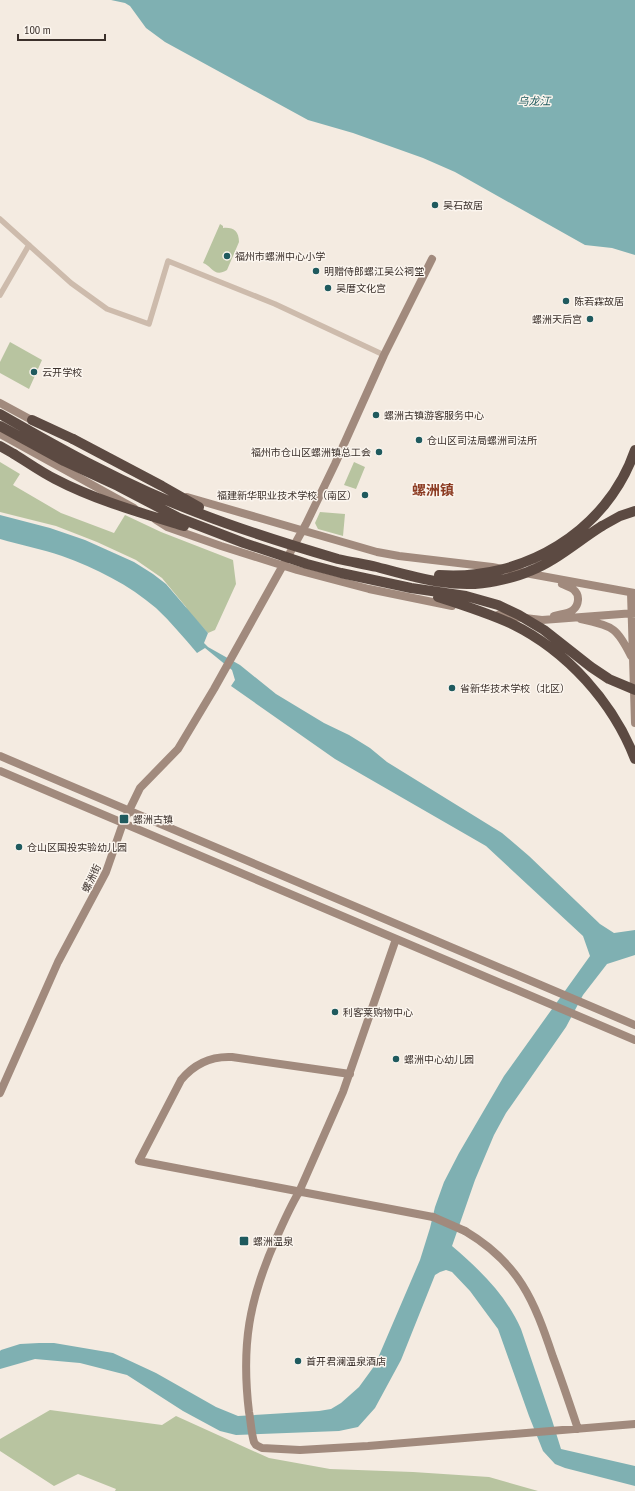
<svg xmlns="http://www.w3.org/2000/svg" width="635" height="1491" font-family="'PT Sans Narrow','Noto Sans SC',sans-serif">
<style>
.green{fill:#b8c4a0}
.water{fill:#7fb0b2}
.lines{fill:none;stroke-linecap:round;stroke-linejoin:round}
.street{stroke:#cdbbac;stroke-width:5.5}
.secondary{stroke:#a18a7d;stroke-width:8}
.highway{stroke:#5c4a42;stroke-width:10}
.secondary-bridge{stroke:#a18a7d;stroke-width:8}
.highway-bridge{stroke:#5c4a42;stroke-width:10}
.poi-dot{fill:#1f5a5e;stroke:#fbf5ee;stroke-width:1.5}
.labels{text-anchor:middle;stroke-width:3;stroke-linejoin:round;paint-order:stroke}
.poi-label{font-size:10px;fill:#3b302b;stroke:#fbf5ee;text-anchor:start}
.street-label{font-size:10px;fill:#3b302b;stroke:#fbf5ee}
.water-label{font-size:11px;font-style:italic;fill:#1f5a5e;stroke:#fbf5ee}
.district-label{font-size:14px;font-weight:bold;fill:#8c3b22;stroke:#fbf5ee}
</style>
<rect width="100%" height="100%" fill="#f4ebe1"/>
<!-- green -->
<path class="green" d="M220 224 223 226V228C233 227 239 231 239 242L227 270C214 278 212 266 203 263Z
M10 342 42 360 29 389 0 373V362Z
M0 462 20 474 13 485 61 513 114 533 125 515 161 532 233 560 236 584 215 630 208 633 187 610 186 607 162 578 136 560 97 542 56 526 0 512Z
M354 462 365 467 356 489 344 485Z
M320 512 345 514 343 536 318 529 315 523Z
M50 1410 162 1425 176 1416 269 1458 330 1469 413 1472 489 1477 538 1491H115L116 1489 78 1474 54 1486 0 1451V1439Z"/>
<!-- water -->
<path class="water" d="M111 0H635V255L612 248 585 245 455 172 423 158 353 133 308 120 165 42 146 28 130 6 125 3Z
M0 515 50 528 85 540 134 562 153 574 166 584 208 633 204 643 208 647 240 665 276 694 324 723 349 735 370 748 387 762 502 833 529 856 600 924 614 933 635 930V955L607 964 583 995 566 1027 506 1113 494 1135 475 1180 452 1246C480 1270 506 1295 521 1329L552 1420 561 1449 635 1466V1486L565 1468 555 1464 543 1451 529 1416 498 1329 470 1291 452 1272 446 1270 440 1272 435 1275 401 1360 375 1408 358 1427 339 1431 236 1435 220 1431 183 1411 127 1375 80 1363 35 1359 0 1369V1351L1 1350 20 1344 39 1343H54L113 1353 156 1373 216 1407 238 1416 319 1411 331 1409 341 1403 359 1387 375 1365 420 1260 430 1228 435 1207 444 1182 459 1153 504 1076 590 956 583 936 486 846 335 759 231 686 235 680 232 670 205 648 197 653C184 638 171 622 156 608 129 585 96 568 62 556 42 549 21 545 0 539Z"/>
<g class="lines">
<!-- street -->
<path class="street" d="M0 219 71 283 107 309 149 324 168 261 275 304 384 355
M0 295 29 245"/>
<!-- secondary -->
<path class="secondary" d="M0 403 37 423
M0 434 134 508
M187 497 377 552 399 556 492 567 635 593
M156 520 167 527 221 546 297 570 369 589 452 606
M631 593 635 723
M498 615 542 620 635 613
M554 616C560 614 568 614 573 610 579 605 580 595 574 590 571 587 566 586 562 584
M581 619C613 627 616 626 631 656
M0 756 635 1025
M0 771 635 1040
M396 939 343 1092 299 1192C290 1207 283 1223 276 1239 249 1300 241 1345 249 1412 251 1422 251 1432 254 1442L256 1445 262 1448 300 1450 368 1446 635 1424
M350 1074 232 1057C212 1056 194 1064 181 1080L139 1161 433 1217
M0 1093 58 962 106 872 123 823 140 788 178 749 214 689 306 524 335 464 384 355 432 259
M465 1231C519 1263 534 1300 553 1357 562 1381 570 1405 578 1429"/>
<!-- highway -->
<path class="highway" d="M32 420 73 439
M0 446 14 454
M602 526 620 516 635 511"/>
<!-- secondary-bridge -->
<path class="secondary-bridge" d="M433 1217 465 1231"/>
<!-- highway-bridge -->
<path class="highway-bridge" d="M0 414C63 450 127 486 196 512 242 530 290 545 338 559 351 562 364 564 377 567 414 577 456 590 496 581 507 579 519 576 530 571 556 561 578 541 602 526
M0 426 64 461 118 486 179 518 244 543 307 564 341 573 411 588 466 596 498 605 519 615 544 630 591 667 609 679 635 690
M73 439 162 486 199 507
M14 454C27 462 41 472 55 479 95 500 141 513 184 526
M439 575C523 581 607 532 635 450
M438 597C463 605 488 613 512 624 567 651 613 702 635 759"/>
</g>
<!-- markers -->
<g class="poi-dot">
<circle cx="435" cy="205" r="4"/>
<circle cx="227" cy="256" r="4"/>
<circle cx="316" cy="271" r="4"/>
<circle cx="328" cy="288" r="4"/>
<circle cx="566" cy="301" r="4"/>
<circle cx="590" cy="319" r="4"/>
<circle cx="34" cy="372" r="4"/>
<circle cx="376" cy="415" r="4"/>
<circle cx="419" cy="440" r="4"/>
<circle cx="379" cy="452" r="4"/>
<circle cx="365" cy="495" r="4"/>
<circle cx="452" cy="688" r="4"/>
<rect x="119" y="814" width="10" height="10" rx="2"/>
<circle cx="19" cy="847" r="4"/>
<circle cx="335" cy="1012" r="4"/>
<circle cx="396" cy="1059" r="4"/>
<rect x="239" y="1236" width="10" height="10" rx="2"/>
<circle cx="298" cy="1361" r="4"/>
</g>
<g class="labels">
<!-- poi labels -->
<g class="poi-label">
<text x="443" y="209">吴石故居</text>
<text x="235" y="260">福州市螺洲中心小学</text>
<text x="324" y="275">明赠侍郎螺江吴公祠堂</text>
<text x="336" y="292">吴厝文化宫</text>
<text x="574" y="305">陈若霖故居</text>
<text x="582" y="323" text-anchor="end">螺洲天后宫</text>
<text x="42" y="376">云开学校</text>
<text x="384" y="419">螺洲古镇游客服务中心</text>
<text x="427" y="444">仓山区司法局螺洲司法所</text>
<text x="371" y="456" text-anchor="end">福州市仓山区螺洲镇总工会</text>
<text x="357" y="499" text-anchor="end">福建新华职业技术学校（南区）</text>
<text x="460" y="692">省新华技术学校（北区）</text>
<text x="133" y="823">螺洲古镇</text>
<text x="27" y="851">仓山区国投实验幼儿园</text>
<text x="343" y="1016">利客莱购物中心</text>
<text x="404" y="1063">螺洲中心幼儿园</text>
<text x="253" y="1245">螺洲温泉</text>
<text x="306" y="1365">首开君澜温泉酒店</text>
</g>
<!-- street labels -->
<g class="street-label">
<text transform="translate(91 878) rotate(-64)" y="4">螺洲街</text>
</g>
<!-- water labels -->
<g class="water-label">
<text x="534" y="105">乌龙江</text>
</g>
<!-- district labels -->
<g class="district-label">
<text x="433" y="495">螺洲镇</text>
</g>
</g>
<!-- scale -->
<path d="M18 34v6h87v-6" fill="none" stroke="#3b302b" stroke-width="2"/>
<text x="24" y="34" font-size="12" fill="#3b302b" stroke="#fbf5ee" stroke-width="3" paint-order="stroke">100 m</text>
</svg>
